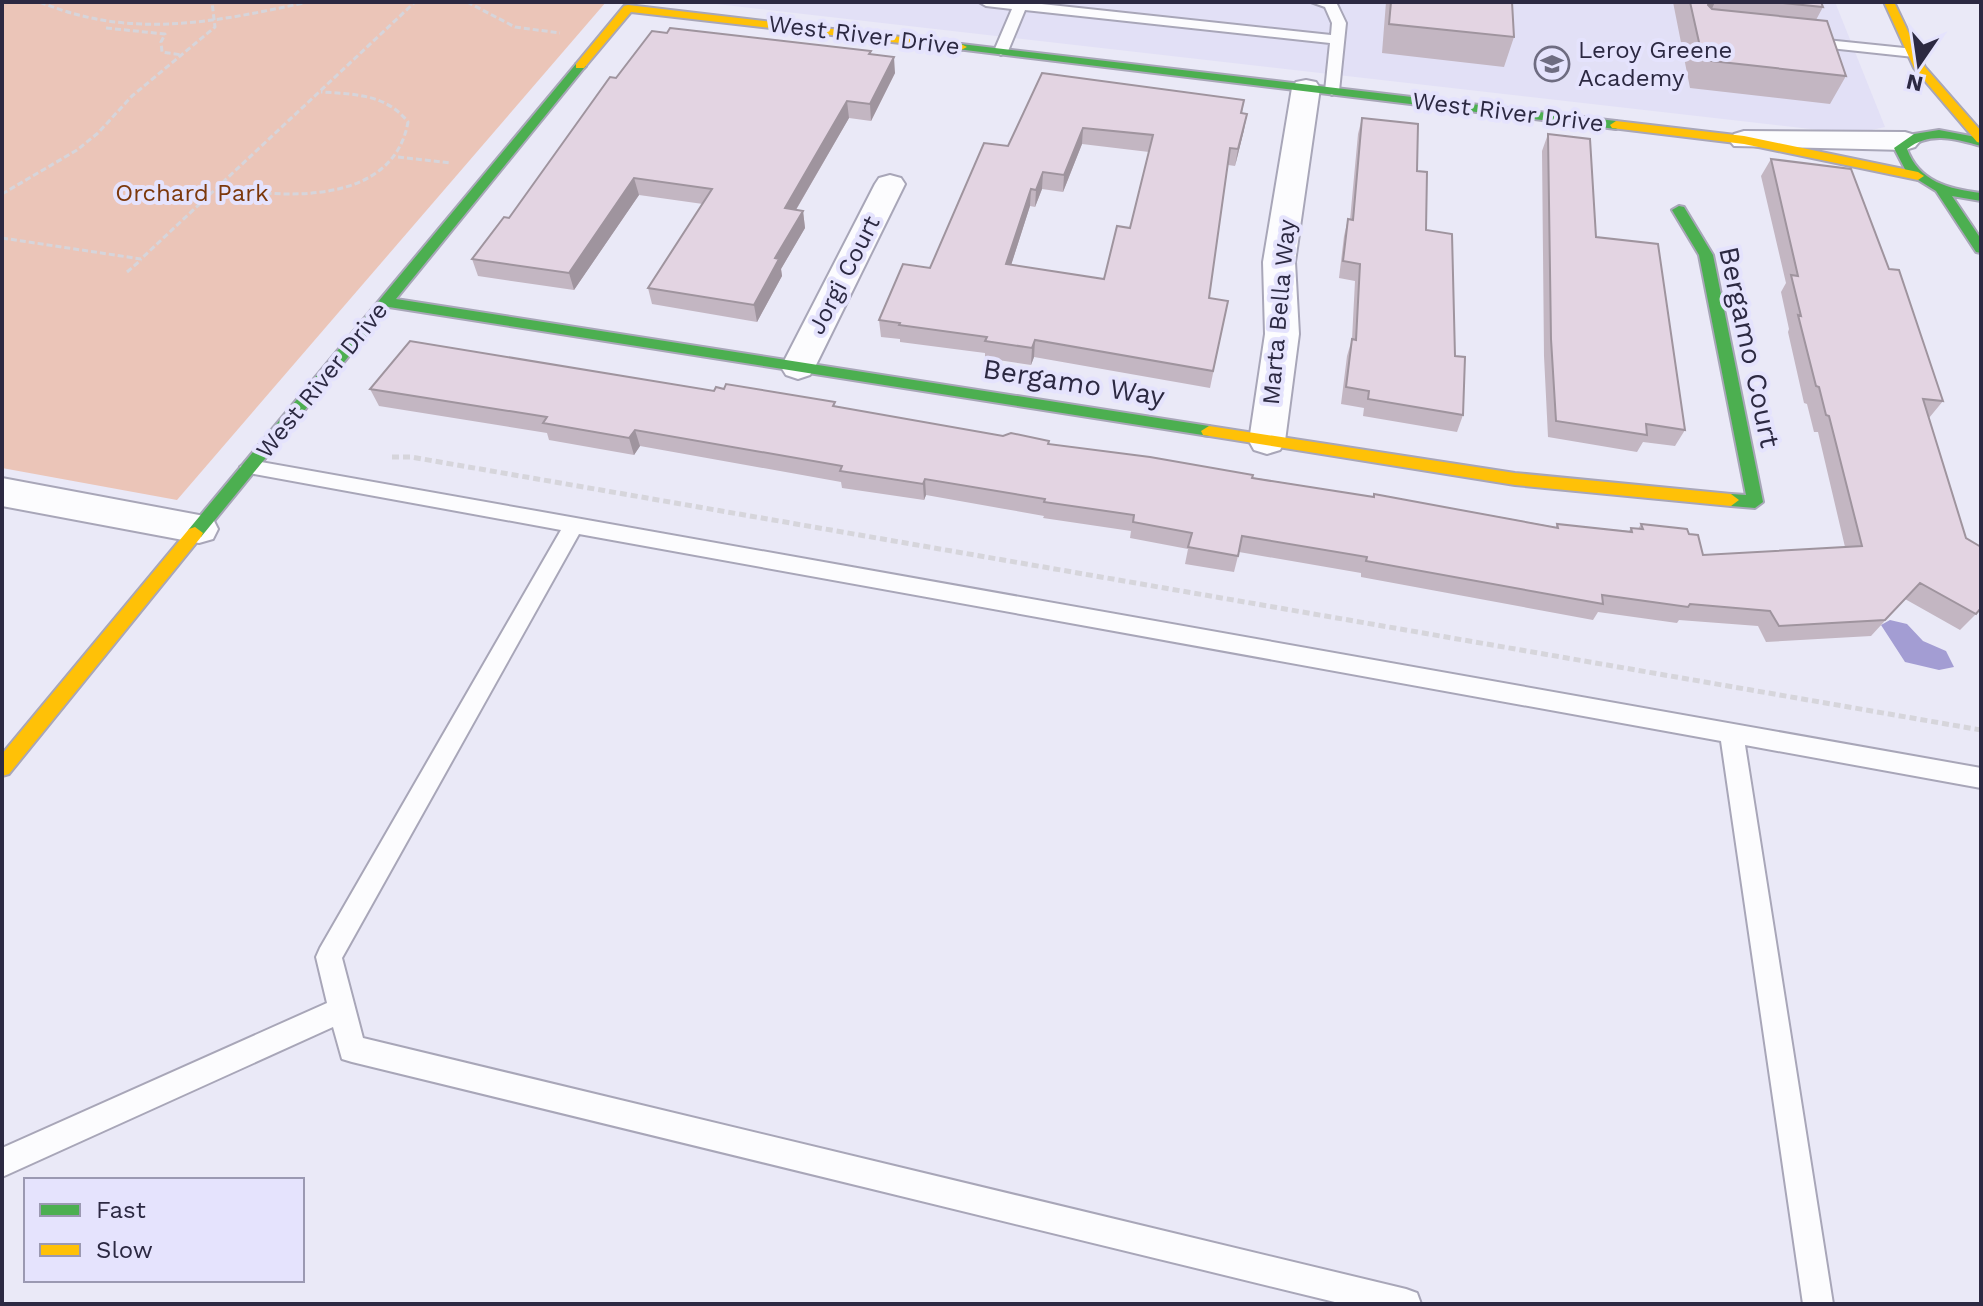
<svg xmlns="http://www.w3.org/2000/svg" width="1983" height="1306" font-family="'Work Sans',sans-serif">
<style>
.built{fill:#e2e0f6}
.green{fill:#ebc5b8}
.water{fill:#a39dd3}
.lines{fill:none;stroke-linecap:round;stroke-linejoin:round}
.lane-casing{stroke:#a8a6b8;stroke-width:4}
.street-casing{stroke:#a8a6b8;stroke-width:4}
.fast-casing{stroke:#a8a6b8;stroke-width:4}
.slow-casing{stroke:#a8a6b8;stroke-width:4}
.path-far1{stroke:#d6d5db;stroke-width:3;stroke-dasharray:6 3;stroke-linecap:butt}
.path{stroke:#d6d5db;stroke-width:5;stroke-dasharray:7 4;stroke-linecap:butt}
.lane{fill:#fcfcfe;fill-rule:evenodd}
.street{fill:#fcfcfe;fill-rule:evenodd}
.fast{fill:#4caf50;fill-rule:evenodd}
.slow{fill:#ffc107;fill-rule:evenodd}
.wall{fill:#c3b6c2;fill-rule:evenodd}
.shaded-wall{fill:#9f949e}
.building{fill:#e3d4e2;stroke:#9f949e;stroke-width:2;fill-rule:evenodd}
.labels{text-anchor:middle;stroke-width:8;stroke-linejoin:round;paint-order:stroke}
.far-street-label{font-size:24px;fill:#2c2942;stroke:#e5e3fd}
.far-poi-label{font-size:24px;fill:#2c2942;stroke:#e5e3fd;text-anchor:start}
.far-park-label{font-size:24px;fill:#7c380c;stroke:#e5e3fd}
.street-label{font-size:28px;fill:#2c2942;stroke:#e5e3fd}
</style>
<rect width="100%" height="100%" fill="#eae9f7"/>
<!-- built -->
<path class="built" d="M699 2H1835L1885 127 1854 134Z"/>
<!-- green -->
<path class="green" d="M2 2H606L177 500 2 468Z"/>
<!-- water -->
<path class="water" d="M1890 620 1907 624 1923 641 1946 651 1954 667 1939 670 1905 662 1881 625Z"/>
<g class="lines">
<!-- lane casing -->
<g class="lane-casing">
<path id="lane" d="M979 2H1023L1331 35 1332 23 1325 7 1311 2H1336L1346 23 1339 91 1332 95 1325 91 1330 43 1025 10 1008 51 1001 55 994 51 1012 9 986 6Z
M1807 38 1914 49 1921 53 1914 57 1802 45V39Z
M250 460 1981 768V788L1745 745 1833 1304H1803L1721 741 579 534 342 958 363 1038 1406 1289 1417 1293 1421 1304H1343L352 1062 342 1059 333 1027 2 1177V1148L327 1003 316 957 320 948 561 530 243 472 240 467Z"/>
</g>
<!-- street casing -->
<g class="street-casing">
<path id="street" d="M1306 80 1316 82 1320 88 1295 262 1299 334 1285 441 1280 450 1267 454 1254 450 1249 441 1265 334 1263 262 1292 88 1296 82Z
M1744 131 1905 132 1915 135 1920 141 1915 147 1905 150 1734 146 1729 140 1734 134Z
M890 175 901 178 905 184 815 367 810 375 798 379 786 375 781 367 875 184 879 178Z
M2 478 199 515 213 519 218 529 213 539 199 543 2 506Z"/>
</g>
<!-- fast casing -->
<g class="fast-casing">
<path id="fast" d="M961 44 1616 121 1622 125 1616 129 957 49V45Z
M580 63 586 66 584 68 396 299 1209 426 1217 431 1209 436 389 307 201 537H189L187 533 189 529 576 64Z
M1939 130 1981 138V146C1955 139 1930 131 1907 149 1919 182 1949 189 1981 193V201L1952 196 1981 239V253L1976 252 1936 191 1907 173 1894 148 1914 134Z
M1679 206 1684 207 1713 255 1763 502 1755 508 1731 506 1723 500 1731 494 1746 495 1699 255 1672 210Z"/>
</g>
<!-- slow casing -->
<g class="slow-casing">
<path id="slow" d="M1884 2H1894L1925 67 1981 131V143L1977 142 1914 68Z
M628 5 961 44 967 47 961 50 631 12 584 68H576V64L624 6Z
M1616 121 1744 136 1918 172 1924 176 1918 180 1744 144 1612 128 1610 125Z
M1209 426 1515 473 1731 494 1739 500 1731 506 1515 485 1203 435 1201 431Z
M195 527 203 533 201 537 9 774 2 776V754L189 529Z"/>
</g>
<!-- path-far1 -->
<path class="path-far1" d="M40 2C131 40 215 22 308 2
M467 2 515 27 560 33
M106 28 165 34 161 42 162 52 182 55
M398 157 451 163
M221 187C285 199 393 205 408 122 386 94 354 94 321 92
M2 194 77 150 98 133 132 96 215 27 212 2
M2 238 141 259 415 2
M127 272 141 260"/>
<!-- path -->
<path class="path" d="M392 457H411L1981 730"/>
<!-- lane -->
<use href="#lane" class="lane"/>
<!-- street -->
<use href="#street" class="street"/>
<!-- fast -->
<use href="#fast" class="fast"/>
<!-- slow -->
<use href="#slow" class="slow"/>
</g>
<!-- wall -->
<path class="wall" d="M1386 2H1512L1514 37 1504 67 1382 53Z
M1673 2H1821L1823 7 1816 20 1846 76 1830 104 1690 88Z
M871 54 895 73 871 121 849 118 796 210 803 211 805 228 781 269 782 276 757 322 652 304 648 288 703 204 639 195 574 290 478 276 472 259 509 218Z
M1042 73 1244 100 1242 113 1244 130 1235 166 1228 165 1209 298 1228 301 1210 388 1034 357 1031 365 985 358V353L900 342V339L881 337 879 320 930 268 1008 146ZM1082 144 1149 152 1130 228 1104 279 1011 265 1030 206 1035 207 1042 189 1063 192Z
M1362 118 1417 171 1426 230 1455 356 1463 415 1457 432 1363 416 1364 408 1341 404 1347 356 1352 339 1355 281 1339 278 1344 236 1348 219 1350 220 1358 134Z
M1548 134 1685 430 1675 446 1643 442 1637 452 1548 437 1544 356 1542 151Z
M1771 159 1889 269 1943 401 1929 418 1976 614 1960 630 1905 599 1871 636 1766 642 1758 626 1679 620 1677 623 1598 612 1593 620 1361 577V573L1239 552 1234 572 1185 564 1188 549 1130 538 1131 531 1043 518 1044 516 926 495 924 500 842 488 841 482 640 446 634 455 549 440 547 433 379 406 370 389 714 391 836 407 1049 444 1373 497 1374 494 1556 527 1557 524 1629 531 1631 528 1638 529 1641 524 1689 534 1703 555 1845 547 1818 432H1814L1807 404 1804 403 1788 332 1789 329 1781 292 1786 283 1761 176Z"/>
<!-- shaded-wall -->
<path class="shaded-wall" d="M1708 2H1715L1705 24Z
M894 57 895 73 871 121 870 104Z
M847 101 849 118 787 225 785 208Z
M1247 114 1244 130 1235 166 1238 149Z
M1083 128 1082 144 1063 192 1064 175Z
M1043 172 1042 189 1035 207 1036 190Z
M634 178 639 195 574 290 569 273Z
M1031 189 1030 206 1006 281V264Z
M803 211 805 228 781 269 782 276 757 322 754 305 775 258Z
M1035 340 1034 357 1031 365 1032 348Z
M635 430 640 446 634 455 629 438Z
M925 479 926 495 924 500 923 484Z"/>
<!-- building -->
<path class="building" d="M1391 2H1512L1514 37 1389 24Z
M1690 2H1709L1708 5 1712 9 1827 21 1846 76 1703 60Z
M1772 2H1821L1823 7Z
M670 28 871 51 869 54 894 57 870 104 847 101 785 208 803 211 775 258 779 259 754 305 648 288 712 189 634 178 569 273 472 259 504 217 509 218 610 77 616 78 652 31 667 33Z
M1042 73 1244 100 1241 113 1247 114 1238 149 1230 148 1209 298 1228 301 1213 371 1035 340 1032 348 985 341 987 337 899 325 900 323 879 320 903 264 930 268 984 143 1008 146ZM1083 128 1153 135 1130 228 1117 226 1104 279 1006 264 1031 189 1036 190 1043 172 1064 175Z
M1362 118 1418 124 1417 171 1427 172 1426 230 1452 234 1455 356 1465 357 1463 415 1368 399 1369 391 1346 387 1352 339 1356 340 1360 264 1343 261 1348 219 1353 220Z
M1548 134 1590 139 1596 237 1658 244 1685 430 1646 424 1647 435 1556 421 1551 339Z
M1771 159 1851 169 1889 269 1899 270 1943 401 1923 399 1966 538 1981 547V608L1976 614 1920 583 1885 620 1779 626 1770 611 1690 604 1688 607 1602 595 1603 604 1366 561 1367 557 1242 536 1238 556 1188 547 1192 533 1133 522 1134 515 1044 502 1045 499 925 479 923 484 840 471 842 466 635 430 629 438 543 423 547 417 370 389 410 341 714 391 716 387 724 389 726 384 835 402 833 406 1003 436 1011 433 1049 441 1048 444 1150 457 1253 475 1252 478 1374 497V494L1558 528 1557 524 1632 532 1631 528 1643 529 1641 524 1687 529 1689 534 1698 535 1703 555 1862 546 1829 416 1826 415 1819 387 1816 386 1798 315 1801 316 1791 275 1798 276Z"/>
<!-- icons -->
<defs>
<g id="school-ring" transform="scale(1.8)"><circle r="9.5" fill="#e5e3fd" stroke="#6e6c81" stroke-width="1.5"/><path d="M0-5L7-2L0 1L-7-2ZM-4 1L0 2.5L4 1V4Q0 6-4 4Z" fill="#6e6c81"/></g>
</defs>
<g fill-rule="evenodd">
<use href="#school-ring" x="1552" y="64"/>
</g>
<g class="labels">
<!-- far-street labels -->
<g class="far-street-label">
<text transform="translate(864 35) rotate(7)" y="8">West River Drive</text>
<text transform="translate(1508 112) rotate(7)" y="8">West River Drive</text>
<text transform="translate(844 275) rotate(-63)" y="8">Jorgi Court</text>
<text transform="translate(1279 312) rotate(-85)" y="8">Marta Bella Way</text>
<text transform="translate(322 380) rotate(-51)" y="8">West River Drive</text>
</g>
<!-- far-poi labels -->
<g class="far-poi-label">
<text x="1578" y="58">Leroy Greene<tspan x="1578" dy="28">Academy</tspan></text>
</g>
<!-- far-park labels -->
<g class="far-park-label">
<text x="192" y="201">Orchard Park</text>
</g>
<!-- street labels -->
<g class="street-label">
<text transform="translate(1750 347) rotate(78)" y="10">Bergamo Court</text>
<text transform="translate(1074 382) rotate(9)" y="10">Bergamo Way</text>
</g>
</g>
<!-- border -->
<rect width="1983" height="1306" fill="none" stroke="#2c2942" stroke-width="8"/>
<!-- legend -->
<rect x="24" y="1178" width="280" height="104" fill="#e5e3fd" stroke="#9b99b2" stroke-width="2"/>
<rect x="40" y="1204" width="40" height="12" fill="#4caf50" stroke="#9b99b2" stroke-width="2"/>
<text x="96" y="1218" font-size="24" fill="#2c2942">Fast</text>
<rect x="40" y="1244" width="40" height="12" fill="#ffc107" stroke="#9b99b2" stroke-width="2"/>
<text x="96" y="1258" font-size="24" fill="#2c2942">Slow</text>
<!-- north arrow -->
<g transform="translate(1919 64) rotate(193)" stroke="#e5e3fd" stroke-width="6" paint-order="stroke">
<path d="M0-6L14 30L0 20L-14 30Z" fill="#2c2942"/>
<text y="-12" font-size="22" font-weight="bold" text-anchor="middle" fill="#2c2942">N</text>
</g>
</svg>
